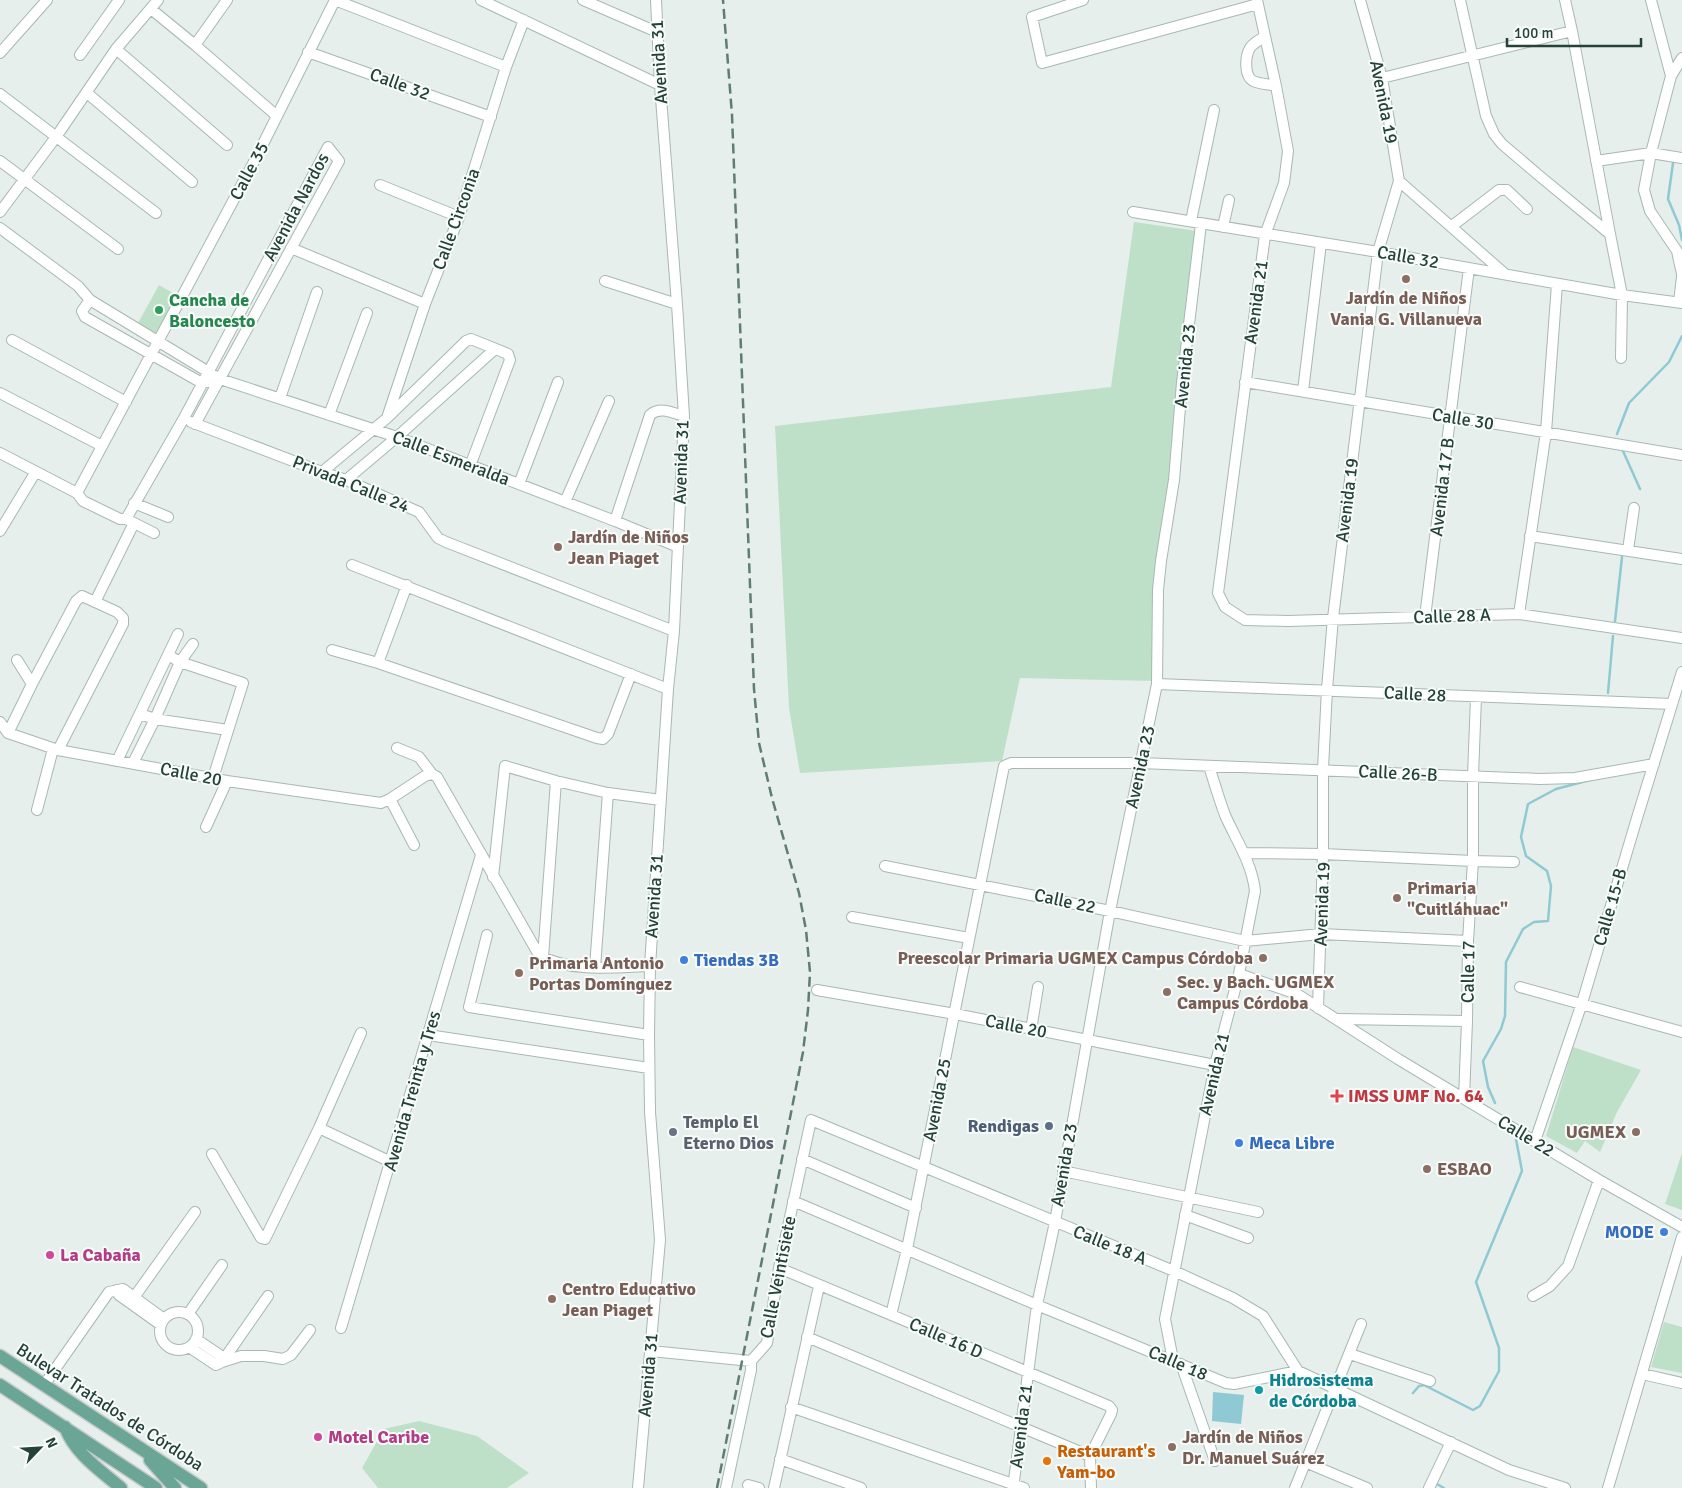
<svg xmlns="http://www.w3.org/2000/svg" width="1682" height="1488" font-family="Signika,sans-serif">
<style>
.green{fill:#bfe0c8}
.water{fill:#8ec9d4}
.lines{fill:none;stroke-linecap:round;stroke-linejoin:round}
.stream{stroke:#8ec9d4;stroke-width:2.5}
.minor-casing{stroke:#a8b8b2;stroke-width:12}
.major-casing{stroke:#c2cac8;stroke-width:15}
.minor{stroke:#fff;stroke-width:10}
.major{stroke:#6aa596;stroke-width:12}
.rail{stroke:#5f7d75;stroke-width:2.5;stroke-dasharray:10 5;stroke-linecap:butt}
.education-dot{fill:#8d6e63;stroke:#f7fbf9;stroke-width:2}
.leisure-dot{fill:#2e9e5b;stroke:#f7fbf9;stroke-width:2}
.shop-dot{fill:#3f7fe0;stroke:#f7fbf9;stroke-width:2}
.health-dot{fill:#e0444e;stroke:#f7fbf9;stroke-width:2}
.service-dot{fill:#5c6f8a;stroke:#f7fbf9;stroke-width:2}
.worship-dot{fill:#6b7280;stroke:#f7fbf9;stroke-width:2}
.hotel-dot{fill:#d1479c;stroke:#f7fbf9;stroke-width:2}
.culture-dot{fill:#0f9aa8;stroke:#f7fbf9;stroke-width:2}
.food-dot{fill:#e8710a;stroke:#f7fbf9;stroke-width:2}
.labels{text-anchor:middle;stroke-width:4;stroke-linejoin:round;paint-order:stroke}
.street-label{font-size:18px;fill:#24423a;stroke:#f7fbf9}
.education-label{font-size:18px;font-weight:bold;fill:#785e54;stroke:#f7fbf9;text-anchor:start}
.leisure-label{font-size:18px;font-weight:bold;fill:#27864d;stroke:#f7fbf9;text-anchor:start}
.shop-label{font-size:18px;font-weight:bold;fill:#366cbe;stroke:#f7fbf9;text-anchor:start}
.health-label{font-size:18px;font-weight:bold;fill:#be3a42;stroke:#f7fbf9;text-anchor:start}
.worship-label{font-size:18px;font-weight:bold;fill:#5b616d;stroke:#f7fbf9;text-anchor:start}
.service-label{font-size:18px;font-weight:bold;fill:#4e5e75;stroke:#f7fbf9;text-anchor:end}
.hotel-label{font-size:18px;font-weight:bold;fill:#b23c85;stroke:#f7fbf9;text-anchor:start}
.culture-label{font-size:18px;font-weight:bold;fill:#0d838f;stroke:#f7fbf9;text-anchor:start}
.food-label{font-size:18px;font-weight:bold;fill:#c56008;stroke:#f7fbf9;text-anchor:start}
</style>
<rect width="100%" height="100%" fill="#e6efeb"/>
<!-- green -->
<path class="green" d="M1134 222 1197 231 1170 487 1154 576 1155 681 1020 678 1002 761 800 773 789 708 775 426 1111 387Z
M159 285 180 297 159 335 138 323Z
M1573 1047 1641 1070 1617 1112 1600 1152 1585 1141 1577 1153 1546 1136Z
M1682 1153V1210L1665 1204Z
M1664 1322 1682 1327V1373L1651 1367Z
M419 1421 477 1436 529 1473 507 1488H378L362 1468 384 1429Z"/>
<!-- water -->
<path class="water" d="M1213 1392 1244 1395 1241 1424 1212 1421Z"/>
<g class="lines">
<!-- stream -->
<path class="stream" d="M1673 163 1668 199 1679 225 1682 240
M1617 434 1629 403 1669 362 1682 336
M1623 451 1640 489
M1615 621 1622 557
M1608 693 1613 636
M1495 1103 1488 1087 1483 1061 1501 1029 1505 1016 1506 962 1523 929 1534 922 1548 921 1551 886 1547 871 1526 856 1521 837 1528 804 1556 789 1590 780
M1413 1393 1419 1386 1424 1385 1473 1410 1480 1406 1499 1371V1348L1476 1282 1522 1171 1515 1134
M1435 1483 1444 1488"/>
<!-- minor casing -->
<g class="minor-casing">
<path id="minor" d="M481 0 660 85
M583 0 657 32
M1083 0 1032 17 1042 63 1258 4
M1257 0 1276 86 1288 151 1284 183 1265 235 1218 593 1225 607 1245 620 1288 621 1519 614 1682 638
M1460 0 1486 116 1494 134 1502 144 1542 178 1610 234
M1565 0 1572 31 1610 234 1622 295 1621 358
M1651 0 1671 76
M151 9 195 45 277 116
M1265 36C1260 40 1253 43 1250 48 1245 56 1244 76 1253 81 1259 84 1269 84 1276 86
M195 45 227 0
M116 49 227 145
M308 52 491 117
M0 53 47 0
M80 55 119 0
M1682 58 1671 76 1651 153 1644 190 1650 211 1677 251 1682 274
M1382 78 1572 31
M87 93 192 182
M0 94 156 213
M0 161 118 249
M1596 161 1651 153 1682 158
M1399 181 1505 274
M380 185 459 217
M0 212 56 137 116 49 158 0
M1133 212 1378 252 1622 295 1682 303
M1191 221 1214 110
M1452 226 1499 190H1507L1527 209
M1223 227 1229 200
M0 228 78 286 90 300
M291 248 425 304
M605 281 677 304
M1679 302 1682 277
M12 340 126 402
M220 379 202 383 85 317 82 311 90 300 220 379 397 437 615 521 678 547
M1245 382 1682 455
M1303 391 1321 243
M0 393 102 446
M280 398 317 292
M329 415 367 313
M387 418 425 304 459 217 506 67 524 20
M191 422 322 472 346 480 419 512 438 538 446 542 674 631
M0 453 77 493 83 501 120 519H126L154 533
M322 472 387 418 466 341 471 339 508 354 510 360 470 466
M346 480 397 437 495 349
M519 484 558 382
M77 493 256 158 335 0 506 67
M565 502 609 401
M134 503 168 517
M126 519 184 418 328 147 339 161 195 424
M615 521 650 415C660 406 673 413 684 416
M0 531 35 473
M1530 536 1682 559
M1628 550 1634 508
M352 565 668 689
M95 602 134 523
M1519 614 1546 432 1557 284
M1425 617 1469 268
M332 650 378 663 597 738 603 739 608 734 631 674
M168 655 180 662 243 683 213 778
M17 660 32 684
M378 663 407 585
M1157 684 1672 704
M140 714 155 719 228 730
M0 722 8 733 58 750 227 781 381 803 390 799 425 776 432 774 437 777 539 955C570 973 615 967 650 966
M8 733 32 684 76 601 82 596 117 612 123 618V624L58 750
M397 748 419 757 432 774
M117 761 178 634
M133 763 155 719 180 662 193 644
M390 799 414 845
M37 810 53 749
M206 827 227 781
M1245 853 1323 854 1473 861 1514 862
M885 866 1110 911 1245 941 1321 934 1468 941
M493 877 505 766 556 781 608 793 661 800
M852 917 969 938
M487 935 469 1007 649 1035
M543 957 556 781
M595 967 608 793
M1239 974 1297 994 1398 1059 1599 1180 1682 1227
M1520 987 1682 1032
M817 990 955 1014 1215 1065
M1318 1008 1323 854V769L1327 689 1333 618 1378 252 1399 181 1382 78 1360 0
M1338 1019 1467 1021
M1031 1030 1038 987
M428 1035 649 1068
M1464 1098 1467 1021 1468 941 1473 861V776L1476 697
M319 1128 391 1162
M1535 1141 1582 1003 1637 818 1682 672
M212 1154 261 1238 265 1239 319 1128 361 1033
M802 1159 916 1208
M1063 1171 1258 1212
M793 1201 1037 1305 1226 1383 1234 1384 1298 1371 1509 1470 1565 1488
M1185 1215 1248 1238
M779 1268 1109 1406 1112 1410 1111 1414 1090 1456 1091 1488
M117 1290 119 1295 161 1325
M1533 1296 1550 1286 1568 1266 1599 1180
M130 1303 195 1212
M160 1331a19 19 0 1 1 38 0a19 19 0 1 1-38 0Z
M188 1314 222 1265
M891 1315 907 1249 1004 766 1011 763H1140L1540 779 1575 778 1654 764
M341 1328 481 855
M807 1337 1090 1456
M189 1347 216 1365 222 1362 221 1356 196 1339
M651 1351 751 1361 767 1343 779 1268 811 1120 1174 1271 1233 1298 1263 1316 1298 1371
M1350 1354 1430 1381
M1173 1360 1165 1319 1215 1065 1239 974 1255 891C1252 863 1236 840 1225 815 1219 799 1214 782 1209 766
M222 1362 241 1356H264L283 1359 291 1355 310 1330
M222 1362 268 1296
M1181 1364 1215 1461
M1642 1374 1682 1383
M44 1385 109 1292 123 1289 164 1319
M791 1407 1024 1488
M780 1459 861 1488
M1305 1462 1367 1488
M748 1485 759 1488
M638 1488 660 1240 650 1112 649 1035 650 966 668 689 674 631 684 416 677 304 660 85 656 0
M726 1488 751 1370V1361
M774 1488 819 1286
M1013 1488 1037 1305 1055 1222 1110 911 1157 684 1158 590 1161 561 1174 480 1182 383 1201 224
M1295 1488 1361 1324
M1429 1488 1451 1442
M1608 1488 1682 1237"/>
</g>
<!-- major casing -->
<g class="major-casing">
<path id="major" d="M0 1356 201 1488
M0 1385 156 1488
M65 1427C75 1454 100 1470 121 1488
M150 1460 175 1488"/>
</g>
<!-- minor -->
<use href="#minor" class="minor"/>
<!-- major -->
<use href="#major" class="major"/>
<!-- rail -->
<path class="rail" d="M717 1488 803 1052 808 1010 810 972 806 930 799 893 772 798 759 743 754 689 732 115 723 0"/>
</g>
<!-- markers -->
<g class="education-dot">
<circle cx="1406" cy="279" r="5"/>
<circle cx="558" cy="547" r="5"/>
<circle cx="1397" cy="898" r="5"/>
<circle cx="1263" cy="958" r="5"/>
<circle cx="519" cy="973" r="5"/>
<circle cx="1167" cy="992" r="5"/>
<circle cx="1636" cy="1132" r="5"/>
<circle cx="1427" cy="1169" r="5"/>
<circle cx="552" cy="1299" r="5"/>
<circle cx="1172" cy="1447" r="5"/>
</g>
<circle class="leisure-dot" cx="159" cy="310" r="5"/>
<g class="shop-dot">
<circle cx="684" cy="960" r="5"/>
<circle cx="1239" cy="1143" r="5"/>
<circle cx="1664" cy="1232" r="5"/>
</g>
<path class="health-dot" d="M1334.5 1088.5h5v5h5v5h-5v5h-5v-5h-5v-5h5z"/>
<circle class="service-dot" cx="1049" cy="1126" r="5"/>
<circle class="worship-dot" cx="673" cy="1132" r="5"/>
<g class="hotel-dot">
<circle cx="50" cy="1255" r="5"/>
<circle cx="318" cy="1437" r="5"/>
</g>
<circle class="culture-dot" cx="1259" cy="1390" r="5"/>
<circle class="food-dot" cx="1047" cy="1461" r="5"/>
<g class="labels">
<!-- street labels -->
<g class="street-label">
<text transform="translate(659 62) rotate(-93)" y="6">Avenida 31</text>
<text transform="translate(400 84) rotate(20)" y="6">Calle 32</text>
<text transform="translate(1384 102) rotate(79)" y="6">Avenida 19</text>
<text transform="translate(249 171) rotate(-62)" y="6">Calle 35</text>
<text transform="translate(296 207) rotate(-62)" y="6">Avenida Nardos</text>
<text transform="translate(456 219) rotate(-70)" y="6">Calle Circonia</text>
<text transform="translate(1408 257) rotate(10)" y="6">Calle 32</text>
<text transform="translate(1256 302) rotate(-82)" y="6">Avenida 21</text>
<text transform="translate(1185 366) rotate(-84)" y="6">Avenida 23</text>
<text transform="translate(1463 419) rotate(9)" y="6">Calle 30</text>
<text transform="translate(451 458) rotate(21)" y="6">Calle Esmeralda</text>
<text transform="translate(681 462) rotate(-88)" y="6">Avenida 31</text>
<text transform="translate(351 484) rotate(22)" y="6">Privada Calle 24</text>
<text transform="translate(1442 487) rotate(-83)" y="6">Avenida 17 B</text>
<text transform="translate(1347 500) rotate(-83)" y="6">Avenida 19</text>
<text transform="translate(1452 616) rotate(-2)" y="6">Calle 28 A</text>
<text transform="translate(1415 694) rotate(3)" y="6">Calle 28</text>
<text transform="translate(1140 767) rotate(-78)" y="6">Avenida 23</text>
<text transform="translate(1398 773) rotate(3)" y="6">Calle 26-B</text>
<text transform="translate(191 774) rotate(11)" y="6">Calle 20</text>
<text transform="translate(654 896) rotate(-86)" y="6">Avenida 31</text>
<text transform="translate(1065 901) rotate(12)" y="6">Calle 22</text>
<text transform="translate(1322 904) rotate(-88)" y="6">Avenida 19</text>
<text transform="translate(1610 907) rotate(-74)" y="6">Calle 15-B</text>
<text transform="translate(1468 972) rotate(-89)" y="6">Calle 17</text>
<text transform="translate(1016 1026) rotate(11)" y="6">Calle 20</text>
<text transform="translate(1214 1074) rotate(-77)" y="6">Avenida 21</text>
<text transform="translate(412 1091) rotate(-74)" y="6">Avenida Treinta y Tres</text>
<text transform="translate(937 1100) rotate(-79)" y="6">Avenida 25</text>
<text transform="translate(1526 1136) rotate(31)" y="6">Calle 22</text>
<text transform="translate(1064 1165) rotate(-80)" y="6">Avenida 23</text>
<text transform="translate(1110 1245) rotate(22)" y="6">Calle 18 A</text>
<text transform="translate(778 1277) rotate(-79)" y="6">Calle Veintisiete</text>
<text transform="translate(946 1338) rotate(23)" y="6">Calle 16 D</text>
<text transform="translate(1178 1363) rotate(23)" y="6">Calle 18</text>
<text transform="translate(648 1375) rotate(-85)" y="6">Avenida 31</text>
<text transform="translate(110 1407) rotate(33)" y="6">Bulevar Tratados de Córdoba</text>
<text transform="translate(1021 1426) rotate(-83)" y="6">Avenida 21</text>
</g>
<!-- education labels -->
<g class="education-label">
<text x="1406" y="304" text-anchor="middle">Jardín de Niños<tspan x="1406" dy="21">Vania G. Villanueva</tspan></text>
<text x="568" y="543">Jardín de Niños<tspan x="568" dy="21">Jean Piaget</tspan></text>
<text x="1407" y="894">Primaria<tspan x="1407" dy="21">"Cuitláhuac"</tspan></text>
<text x="1253" y="964" text-anchor="end">Preescolar Primaria UGMEX Campus Córdoba</text>
<text x="529" y="969">Primaria Antonio<tspan x="529" dy="21">Portas Domínguez</tspan></text>
<text x="1177" y="988">Sec. y Bach. UGMEX<tspan x="1177" dy="21">Campus Córdoba</tspan></text>
<text x="1626" y="1138" text-anchor="end">UGMEX</text>
<text x="1437" y="1175">ESBAO</text>
<text x="562" y="1295">Centro Educativo<tspan x="562" dy="21">Jean Piaget</tspan></text>
<text x="1182" y="1443">Jardín de Niños<tspan x="1182" dy="21">Dr. Manuel Suárez</tspan></text>
</g>
<!-- leisure labels -->
<g class="leisure-label">
<text x="169" y="306">Cancha de<tspan x="169" dy="21">Baloncesto</tspan></text>
</g>
<!-- shop labels -->
<g class="shop-label">
<text x="694" y="966">Tiendas 3B</text>
<text x="1249" y="1149">Meca Libre</text>
<text x="1654" y="1238" text-anchor="end">MODE</text>
</g>
<!-- health labels -->
<g class="health-label">
<text x="1348" y="1102">IMSS UMF No. 64</text>
</g>
<!-- worship labels -->
<g class="worship-label">
<text x="683" y="1128">Templo El<tspan x="683" dy="21">Eterno Dios</tspan></text>
</g>
<!-- service labels -->
<g class="service-label">
<text x="1039" y="1132">Rendigas</text>
</g>
<!-- hotel labels -->
<g class="hotel-label">
<text x="60" y="1261">La Cabaña</text>
<text x="328" y="1443">Motel Caribe</text>
</g>
<!-- culture labels -->
<g class="culture-label">
<text x="1269" y="1386">Hidrosistema<tspan x="1269" dy="21">de Córdoba</tspan></text>
</g>
<!-- food labels -->
<g class="food-label">
<text x="1057" y="1457">Restaurant's<tspan x="1057" dy="21">Yam-bo</tspan></text>
</g>
</g>
<!-- north arrow -->
<g transform="translate(40 1448) rotate(65)" stroke="#f7fbf9" stroke-width="4" paint-order="stroke">
<path d="M0-4L9 19L0 12L-9 19Z" fill="#24423a"/>
<text y="-8" font-size="14" font-weight="bold" text-anchor="middle" fill="#24423a">N</text>
</g>
<!-- scale -->
<path d="M1507 38v8h134v-8" fill="none" stroke="#24423a" stroke-width="2.5"/>
<text x="1514" y="38" font-size="15" fill="#24423a" stroke="#f7fbf9" stroke-width="4" paint-order="stroke">100 m</text>
</svg>
